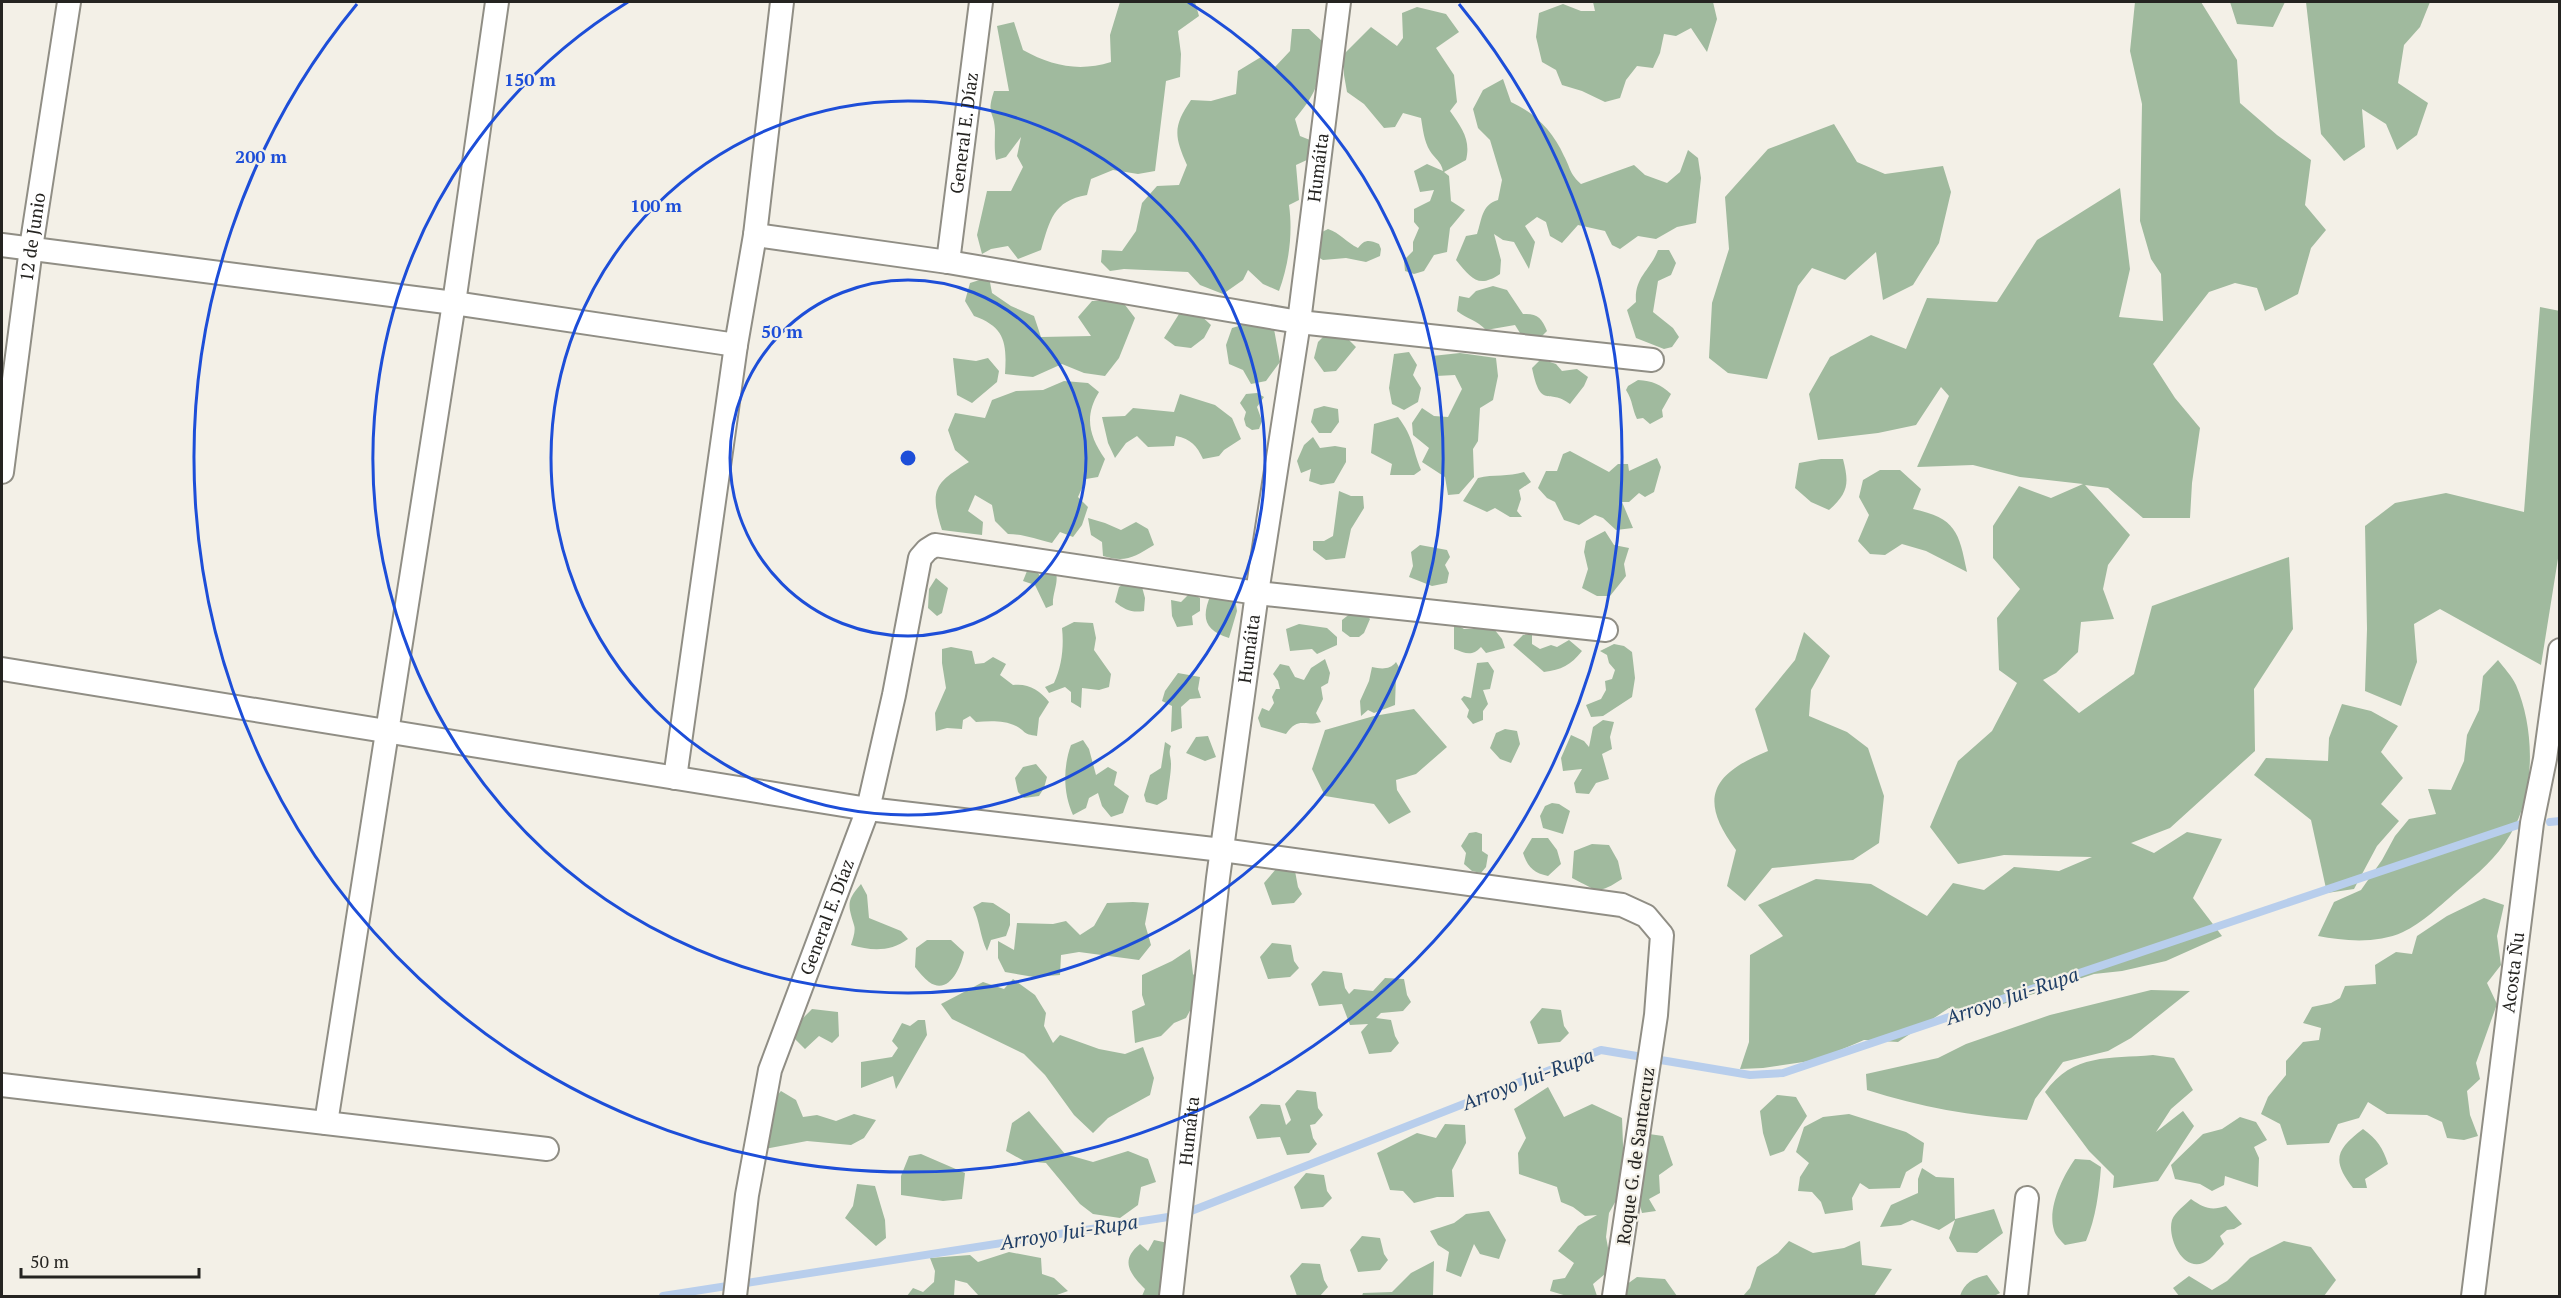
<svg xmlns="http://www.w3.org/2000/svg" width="2561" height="1298" font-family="'PT Serif',serif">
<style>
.forest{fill:#a0ba9e}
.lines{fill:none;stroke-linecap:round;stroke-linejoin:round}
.stream{stroke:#b8ceec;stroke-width:8}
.minor-casing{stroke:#908e85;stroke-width:26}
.minor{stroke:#fff;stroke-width:22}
.ring{fill:none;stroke:#1d4ed8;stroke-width:3}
.labels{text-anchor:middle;stroke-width:4.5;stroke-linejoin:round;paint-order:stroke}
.street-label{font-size:18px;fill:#252421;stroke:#f3f0e7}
.water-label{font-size:20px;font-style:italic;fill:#1e3d65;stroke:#f3f0e7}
.centre{fill:#1d4ed8;stroke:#f3f0e7;stroke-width:3}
.ring-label{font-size:18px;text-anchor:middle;font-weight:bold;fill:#1d4ed8;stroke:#f3f0e7;stroke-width:4.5;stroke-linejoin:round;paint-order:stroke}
</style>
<rect width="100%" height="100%" fill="#f3f0e7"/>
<!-- forest -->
<path class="forest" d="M1120 2H1195L1199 16 1178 31 1181 54 1180 77 1166 81 1155 171 1138 174 1113 170 1091 179 1087 195C1053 201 1050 220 1041 250L1018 259 1008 246 991 249 982 254 977 235 987 191H1011L1023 167 1017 156 1021 137 1006 157 996 160C994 149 995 141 995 130 994 110 986 116 994 91H1009L997 26 1014 22 1023 50C1052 66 1079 72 1111 62L1110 35Z
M1593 2H1713L1717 19 1707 52 1691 28 1676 36 1664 34 1660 53 1653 68 1637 66 1626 80 1620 98 1605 102 1582 91 1562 85 1556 70 1542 62 1536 37 1539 13 1563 4 1581 11H1595Z
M2135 2H2201L2237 60 2240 103 2277 135 2311 160 2305 205 2326 230 2311 248 2298 294 2265 311 2257 288 2235 283 2209 292 2153 364 2175 398 2200 428 2192 483 2190 518H2143L2108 488 2085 485 2130 535 2108 565 2103 589 2114 619 2081 622 2078 652 2056 673 2043 680 2079 713 2134 674 2152 606 2289 557 2293 629 2254 689 2255 751 2170 828 2131 843 2154 853 2187 832 2222 839 2193 898 2222 936 2166 961 2122 971 2094 974 1985 1010 1949 1008 1898 1042 1864 1040 1817 1060 1763 1068 1740 1069 1749 1042 1750 955 1783 936 1758 905 1816 879 1871 884 1927 916 1953 883 1984 890 2014 867 2059 871 2092 857 2004 855 1958 864 1930 827 1958 761 1992 731 2017 683 1999 670 1997 618 2020 589 1993 558V526L2019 486 2051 498 2083 484 2020 477 1973 465 1917 467 1949 396 1941 387 1916 425 1878 433 1818 440 1809 394 1830 357 1871 335 1906 349 1927 298 1997 302 2037 240 2120 188 2130 269 2119 317 2163 321 2161 274 2151 259 2140 221 2142 104 2130 51Z
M2230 2H2285L2273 27 2237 24Z
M2306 2H2430L2420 27 2404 45 2398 83 2428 103 2417 135 2397 150 2386 124 2362 109 2365 147 2344 161 2321 134Z
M1417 7 1446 14 1459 32 1436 48 1454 75 1457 102 1450 111C1462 128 1471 140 1466 160L1444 172 1449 176 1451 201 1465 210 1450 228 1447 252 1434 255 1424 271 1414 274 1405 271 1404 260 1413 251V242L1419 228 1414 222V209L1430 201 1434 190 1420 192 1414 171 1427 164 1443 171C1441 161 1435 159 1430 151 1424 141 1423 130 1421 118L1403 113 1395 127 1384 128 1364 104 1347 92 1344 75V54L1371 27 1397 46 1403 38 1402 13Z
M1292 29H1309L1323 42C1320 79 1320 89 1295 119L1300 136 1310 140 1309 159 1296 165 1299 200 1289 205C1293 233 1289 264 1279 291L1263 284 1248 270 1243 280 1223 294 1200 285 1188 272 1124 269 1110 271 1101 262 1102 250 1122 251 1136 231 1142 203 1157 186 1179 185 1187 165C1174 136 1173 126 1191 100L1211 101 1236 94 1238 71 1261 57 1274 68 1290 51Z
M1503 79 1511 102C1535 113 1553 131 1564 156 1571 169 1569 173 1581 184L1634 165 1645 175 1667 183 1680 172 1688 150 1698 158 1701 178 1696 223 1677 227 1656 239 1638 236 1620 249 1612 245 1605 231 1578 225 1562 243 1550 236 1546 222 1537 217 1525 226 1535 242 1529 269 1514 242 1503 240 1494 234 1501 260 1500 274C1478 289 1471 278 1456 260L1466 236 1477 234C1482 220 1481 205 1498 200L1502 180 1490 140 1478 128 1473 109 1483 90Z
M1834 124 1857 162 1885 174 1943 166 1951 192 1939 243 1913 285 1883 300 1876 252 1845 280 1812 268 1798 286 1767 379 1728 373 1709 358 1712 303 1729 249 1725 197 1768 149Z
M1328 229C1340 233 1346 242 1358 248 1365 239 1369 240 1379 244L1381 249 1380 256 1366 262 1346 258 1323 260 1318 257 1316 235Z
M1658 250H1669L1676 263 1671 275 1658 281 1653 312 1673 328 1679 337 1672 347 1664 349 1636 338 1627 310 1636 302C1634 277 1650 271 1658 250Z
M989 277 992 293 1011 306 1034 316 1041 337 1091 336 1078 317 1092 301H1122L1135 318 1119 358 1105 376 1084 373 1062 364 1033 377 1005 374C1007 343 1005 327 974 316L965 301 970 283Z
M1493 286 1507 290 1523 314C1537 313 1542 318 1547 331L1539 339 1525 341 1515 325 1486 330C1477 320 1467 319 1457 311L1459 296 1469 298 1476 291Z
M2540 307 2560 311V546L2541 665 2440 609 2414 624 2417 662 2401 706 2365 691 2367 629 2365 526 2395 503 2446 493 2524 512Z
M1197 312 1211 325 1204 338 1191 348 1175 346 1164 338 1179 314Z
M1256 321 1274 329 1280 362 1266 381 1251 384 1243 370 1229 364 1226 345 1232 328Z
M1326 334H1343L1356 347 1336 371 1324 372 1314 358 1318 342Z
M1409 352 1417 365 1413 375 1421 388 1418 402 1404 410 1392 404 1389 388 1394 354Z
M1460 353 1496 358 1498 376 1493 400 1480 408 1478 441 1473 449 1474 477 1459 494 1448 495 1445 477 1422 462 1429 448 1413 435 1412 423 1422 408 1434 416 1448 417 1462 389 1455 375 1436 376 1432 356Z
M953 358 976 361 988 358 999 371 997 382 972 403 957 395Z
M1541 359 1556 364 1562 371 1577 369 1588 377 1584 386 1570 404C1548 387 1541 411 1532 368Z
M1638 380C1653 381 1660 384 1671 394L1662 410 1663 417 1650 424 1643 418 1637 419C1632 409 1633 401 1626 390L1628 386Z
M1064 381 1088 383 1099 392C1084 416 1089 436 1105 459L1098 477 1086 479 1078 497 1088 507 1082 525 1073 537 1060 532 1052 543C1036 539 1024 534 1008 534L995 521 992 505 975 495 968 511 983 522 982 535 942 530C929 489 935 483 969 462L955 450 948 430 955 413 985 418 992 400 1016 391 1043 390Z
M1257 393 1264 397 1257 407 1262 421 1259 429 1252 430 1246 426 1244 419 1246 412 1240 403 1246 394Z
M1180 394 1215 405 1232 418 1241 439 1224 450 1219 456 1203 459C1197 446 1191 439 1176 436L1174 446 1148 447 1137 436 1126 443 1115 458 1108 443 1102 417 1125 416 1133 408 1174 412Z
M1324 406 1338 409 1339 422 1331 433H1319L1311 422 1314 409Z
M1398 417C1414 438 1412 448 1421 470L1414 475H1390L1392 464 1371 453 1374 424Z
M1313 437 1320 448 1335 446 1346 448V462L1334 483 1321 485 1309 481 1311 469 1301 473 1297 461 1304 445Z
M1570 451 1609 472 1618 464H1628L1629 471 1657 458 1661 467 1654 492 1645 497 1639 493 1629 502H1622L1633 528 1616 530 1603 518 1595 515 1579 525 1564 520 1555 502 1547 498 1538 488 1546 471H1557L1563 454Z
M1821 459H1843C1849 483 1849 492 1829 510L1811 502 1795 488 1799 463Z
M1880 470H1900L1921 489 1913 509C1956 518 1959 532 1967 572L1926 551 1902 544 1885 555 1870 554 1858 541 1869 515 1859 497 1863 480Z
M1524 472 1531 482 1519 490 1521 499 1517 511 1522 517H1510L1495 508 1487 512 1463 501 1478 478C1494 474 1508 477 1524 472Z
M1339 491 1351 496H1363L1364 508 1351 529 1345 558 1326 560 1313 550V541H1324L1333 536Z
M1088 518 1105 523 1121 530 1136 522 1148 529 1154 545C1134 557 1126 563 1103 556L1102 542 1091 535Z
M1605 531 1614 545 1629 548 1624 564 1626 576 1610 596H1597L1582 588 1588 569 1584 552 1586 541Z
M1420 545 1447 550 1450 557 1445 565 1449 573 1447 583 1432 586 1409 577 1413 566 1411 552Z
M1048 567 1055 570C1060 581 1052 593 1053 605L1046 608 1035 585 1023 581 1027 571 1036 570 1040 576Z
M936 578 948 588 942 613 937 616 928 608 929 589Z
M1128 581 1142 587 1145 598 1144 611C1132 613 1125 610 1115 602L1119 587Z
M1190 593 1200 598V611L1192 616 1193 625 1177 627 1172 616 1171 600 1181 602Z
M1211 594 1235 598 1237 611 1229 638C1204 630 1201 618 1211 594Z
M1364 612 1370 619 1364 633 1359 637H1350L1342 631V620L1351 613Z
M1074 622 1093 623 1096 638 1094 650 1111 674 1109 687 1099 690 1082 688 1081 708 1071 702V692L1065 687 1049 693 1045 687 1054 683C1062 666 1064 646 1062 628Z
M1454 623 1464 629H1494L1502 639 1505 648 1486 653 1481 647C1472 657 1465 653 1454 649Z
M1299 624 1327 628 1337 637V645L1317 654 1312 649 1290 651 1286 629Z
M1804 632 1830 656 1811 690 1809 716 1847 732 1868 748 1884 796 1879 843 1853 860 1772 868 1745 901 1727 886 1736 850C1698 799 1711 774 1768 751L1755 709 1795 660Z
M1532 634V644L1540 649 1551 645 1557 647 1569 640 1582 651C1571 665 1561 670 1544 672L1513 645 1523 635Z
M1614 644 1624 646 1632 652 1635 678 1632 697 1603 716 1591 717 1586 705 1601 699 1606 690 1605 681 1612 679 1615 670 1609 663 1607 655 1600 651Z
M951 647 972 651 975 664 984 663 993 657 1006 664 1000 675 1013 685C1028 683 1040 690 1049 702L1039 718 1037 736C1022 734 1027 732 1016 726 1004 720 989 721 976 722L970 716 963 720 962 729 947 728 936 731 935 713 946 688 942 663V649Z
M1325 659 1330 673 1328 683 1321 687 1323 699 1316 713 1321 722C1303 727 1299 716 1286 734L1261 727 1258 718 1262 708 1269 711 1274 703 1272 697 1276 689H1280L1278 681 1273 674 1280 664 1289 666 1295 677 1304 680 1311 668Z
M2498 660C2504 668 2512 676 2516 685 2535 729 2536 794 2510 835 2497 858 2477 874 2457 891 2442 904 2421 924 2403 932 2377 944 2344 941 2318 936L2334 902 2361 890 2382 860 2395 836 2409 819 2436 814 2428 789 2451 790 2464 761 2467 735 2479 710 2483 676Z
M1396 662 1400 669 1396 676 1395 705 1374 713 1368 710 1361 716 1360 701 1369 681 1372 667C1381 669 1390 670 1396 662Z
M1488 662 1494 671 1490 689 1483 690 1488 704 1483 711V720L1473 724 1467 717 1469 710 1461 699 1464 696 1471 698 1477 663Z
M1178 673 1200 677 1198 689 1201 698 1190 699 1181 707 1182 728 1171 732 1172 706 1162 701 1165 691Z
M2342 704 2371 711 2398 726 2381 752 2403 778 2381 804 2399 821 2377 846 2354 889 2327 893 2311 820 2254 775 2266 758 2328 761 2329 738Z
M1414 709 1447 747 1416 774 1396 780 1397 790 1411 812 1389 824 1374 804 1325 796 1312 769 1325 730 1374 716Z
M1603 720 1614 722 1610 737 1612 749 1602 754 1609 779 1596 783 1589 794 1576 793 1574 783 1582 769 1563 771 1561 758 1571 735 1584 741 1589 747 1593 727Z
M1505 729 1517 731 1520 744 1511 763 1500 759 1490 748 1496 733Z
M1208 736 1216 757 1205 761 1186 753 1196 737Z
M1083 740 1089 749 1096 775 1108 767 1117 772 1114 785 1129 796 1123 813 1111 817 1102 806 1098 793 1089 798 1086 808 1073 815C1063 793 1063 767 1071 745Z
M1165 742 1171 746C1168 754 1171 756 1171 764 1171 775 1168 788 1167 799L1157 805 1146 802 1144 795 1150 775 1161 768Z
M1036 764 1047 777 1044 788 1039 796 1024 798 1018 792 1015 778 1023 767Z
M1552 803 1559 804 1570 811 1563 834 1543 828 1540 816 1545 806Z
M1476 832 1482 834V851L1488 855 1486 867 1481 873 1472 871 1464 864 1466 853 1461 846 1469 833Z
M1532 838H1548L1557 850 1561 864 1548 876C1534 873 1528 868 1523 853Z
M1592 844 1609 845 1618 861 1622 879C1596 896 1597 890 1572 878L1574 851Z
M1276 869 1295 871 1298 887 1302 894 1294 903 1272 905 1264 883Z
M861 884 867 895 869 918 901 931 908 939C890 952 872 951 851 945 853 939 856 930 854 925 848 905 846 901 861 884Z
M2484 898 2504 905 2497 936 2501 965 2487 983 2497 1004 2476 1063 2480 1079 2467 1091 2470 1115 2478 1136 2464 1140 2447 1138 2442 1122 2427 1115 2387 1114 2368 1102 2359 1118 2338 1124 2329 1143 2287 1145 2280 1124 2261 1114 2268 1097 2286 1075V1061L2303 1042 2319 1040 2321 1028 2303 1023 2312 1007 2331 1003 2340 998 2345 986 2376 984 2375 965 2396 952 2412 954 2417 936 2447 916Z
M982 902 993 903 1010 914V925L1006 936 991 940 987 951C980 936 980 922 973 907Z
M1133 902 1149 903 1145 924 1151 945 1139 960 1079 952 1061 955 1060 975 1034 977 1005 972 998 958V941L1014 950 1017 923 1053 924 1066 921 1080 935 1094 926 1107 903Z
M927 940H951L964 952C961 967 949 996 929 982 924 978 919 972 915 967L916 948Z
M1272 943 1291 945 1294 961 1299 968 1290 977 1268 979 1260 957Z
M1190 949 1193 974 1204 985 1186 1018 1174 1023 1161 1036 1135 1043 1132 1011 1145 1005 1142 995V975L1172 961Z
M1323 971 1342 973 1345 988 1349 994 1354 989 1373 991 1385 978 1404 979 1407 995 1411 1002 1403 1011 1381 1013 1376 1018 1391 1020 1395 1036 1399 1043 1391 1052 1369 1054 1361 1032 1368 1024 1350 1025 1342 1004 1319 1006 1311 984Z
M1013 979 1035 995 1046 1013 1044 1026 1053 1043 1060 1035 1099 1049 1125 1054 1143 1047 1154 1078 1150 1095 1108 1118 1093 1133 1074 1115 1045 1075 1024 1054 952 1019 941 1004 983 982 1004 989Z
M2151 990 2190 991 2131 1038 2108 1051 2063 1062 2035 1099 2027 1120C1972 1116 1920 1107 1867 1090L1866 1074 1938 1058 1966 1044 2050 1015Z
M1542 1008 1561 1010 1564 1026 1569 1033 1560 1042 1538 1044 1530 1022Z
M812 1009 838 1012 839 1036 832 1043 819 1036 805 1049 795 1039 798 1023Z
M918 1020H925L927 1035 896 1089 893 1076 861 1088V1062L892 1057 898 1048 892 1041 902 1023 910 1026Z
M2153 1055 2174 1058 2193 1090 2171 1109 2156 1132 2183 1111 2194 1126 2158 1181 2113 1188 2114 1176 2089 1151 2045 1092C2073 1053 2109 1059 2153 1055Z
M1548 1087 1564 1117 1592 1104 1622 1118 1624 1171 1618 1197 1609 1213 1606 1237 1609 1253 1605 1274 1593 1284 1597 1296H1567L1550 1291 1553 1280 1565 1278 1574 1263 1558 1251 1578 1226 1597 1215 1585 1216 1573 1207 1561 1202 1557 1187 1519 1174 1518 1153 1526 1138 1514 1109Z
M1297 1090 1316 1092 1318 1108 1323 1115 1315 1124 1310 1125 1313 1138 1317 1144 1309 1153 1287 1155 1280 1137 1257 1139 1249 1117 1261 1104 1280 1105 1286 1125 1291 1120 1285 1104Z
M781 1091 796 1100 803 1117 817 1115 836 1121 854 1114 876 1120 864 1138 851 1145 807 1141 760 1150 770 1103Z
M1777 1095 1796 1097 1807 1116 1784 1151 1770 1156 1763 1133 1760 1111Z
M1029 1111 1065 1154 1093 1162 1128 1151 1148 1159 1156 1182 1141 1187 1138 1205 1120 1218 1093 1214 1080 1204 1046 1163 1024 1161 1006 1151 1012 1123Z
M1849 1114 1906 1132 1924 1143 1922 1162 1906 1172 1900 1188 1869 1189 1860 1183 1852 1198 1853 1210 1825 1214 1821 1202 1812 1192 1798 1191 1800 1177 1809 1163 1796 1152 1804 1127 1823 1117Z
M2240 1117 2256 1122 2267 1140 2254 1147 2259 1158 2258 1187 2225 1176 2224 1185 2212 1191 2200 1184 2175 1179 2171 1165 2203 1134 2222 1129Z
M1445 1124 1465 1125 1466 1143 1452 1170 1454 1197H1437L1414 1203 1403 1191 1390 1190 1377 1153 1417 1133 1436 1138Z
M2363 1129C2377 1139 2383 1148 2388 1164L2365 1179 2367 1188H2353C2332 1161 2335 1150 2363 1129Z
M1649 1134 1663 1136 1673 1165 1659 1175 1660 1193 1649 1199 1656 1211 1642 1213 1637 1195Z
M921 1154 965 1173 962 1199 943 1201 901 1195V1176L909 1156Z
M2075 1159 2090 1160 2101 1167C2099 1192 2096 1218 2086 1241L2065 1245C2061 1241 2055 1235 2054 1230 2047 1208 2063 1176 2075 1159Z
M1922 1168 1936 1177 1954 1178 1955 1219 1994 1209 2003 1233 1977 1253 1957 1252 1949 1238 1955 1220 1939 1230 1912 1220 1901 1225 1880 1227 1891 1205 1918 1193V1179Z
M1306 1173 1324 1175 1327 1191 1332 1198 1323 1207 1301 1209 1294 1187Z
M857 1184 875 1186 885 1220 886 1238 876 1246 845 1218 853 1206Z
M2191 1199C2204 1208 2211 1211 2226 1206L2242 1224 2234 1229 2227 1230 2220 1236 2224 1244C2217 1250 2213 1259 2203 1263 2182 1271 2167 1237 2172 1220 2175 1212 2185 1205 2191 1199Z
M1489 1211 1506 1240 1499 1259 1480 1254 1474 1244 1461 1277 1446 1271 1449 1252 1438 1245 1430 1231 1454 1223 1466 1214Z
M1362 1236 1380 1238 1384 1254 1388 1260 1380 1270 1358 1272 1350 1250Z
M1154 1240 1168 1243 1165 1296H1142L1145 1289C1129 1273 1120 1260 1140 1244L1148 1251Z
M1789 1241 1813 1253 1844 1248 1860 1241 1862 1265 1892 1269 1874 1296H1743L1750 1288 1757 1267 1778 1253Z
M2284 1241 2311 1247 2336 1280 2324 1296H2179L2173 1288 2189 1276 2212 1290 2227 1281 2250 1258Z
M1009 1252 1041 1258 1042 1274 1054 1278 1068 1291 1054 1296H979L967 1283 955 1280 954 1296H907L913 1288 923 1292 934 1282 935 1271 930 1258 970 1255 978 1262Z
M1434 1261 1433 1296H1362L1363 1293 1392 1292 1411 1273Z
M1302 1263 1320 1264 1324 1280 1328 1287 1320 1296H1297L1290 1276Z
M1987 1275 2000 1293 1994 1296H1960C1964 1283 1973 1278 1987 1275Z
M1637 1277 1665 1279 1677 1296H1621L1623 1287Z"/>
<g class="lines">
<!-- stream -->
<path class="stream" d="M2550 822 2560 821
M663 1296 1181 1215 1601 1050 1750 1075 1783 1073 2521 824"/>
<!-- minor casing -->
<g class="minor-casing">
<g id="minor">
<path d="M755 235 948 262 1299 322 1652 360"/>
<path d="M2 245 454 303 736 345"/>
<path id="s1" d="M948 262 981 2"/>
<path id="s2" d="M2 472 31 248 69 2"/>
<path d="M2 669 868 809 1222 850 1622 905 1646 916 1662 935 1656 1015 1614 1296"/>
<path d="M675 778 736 345 755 235 782 2"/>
<path d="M2 1085 547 1149"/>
<path d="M326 1123 454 303 497 2"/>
<path id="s3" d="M735 1296 747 1195 770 1070 868 809 894 695 920 558 927 550 935 545 1257 593 1606 630"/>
<path id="s4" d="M1171 1296 1218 878 1257 593 1299 322 1339 2"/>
<path d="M2016 1296 2027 1198"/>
<path id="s5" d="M2473 1296 2532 823 2545 759 2560 650"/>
</g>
</g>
<!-- minor -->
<use href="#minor" class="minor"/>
</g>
<!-- distance rings -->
<g class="ring">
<circle cx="908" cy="458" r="178"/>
<circle cx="908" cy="458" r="357"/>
<path d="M1188 2A535 535 0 1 1 628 2"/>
<path d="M1459 4A714 714 0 1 1 357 4"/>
</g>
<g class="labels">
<!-- street labels -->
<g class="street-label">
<text dy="6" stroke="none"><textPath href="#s1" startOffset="130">General E. Díaz</textPath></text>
<text dy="6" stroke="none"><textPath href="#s4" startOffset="1138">Humáita</textPath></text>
<text dy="6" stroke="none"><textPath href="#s2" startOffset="237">12 de Junio</textPath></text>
<text dy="6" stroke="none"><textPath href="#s4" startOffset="652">Humáita</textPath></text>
<text dy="6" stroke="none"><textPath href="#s3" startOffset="392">General E. Díaz</textPath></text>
<text dy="6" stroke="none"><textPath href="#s5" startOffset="326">Acosta Ñu</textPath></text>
<text dy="6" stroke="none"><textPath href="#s4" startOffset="166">Humáita</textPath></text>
<text transform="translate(1636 1156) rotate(-82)" y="6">Roque G. de Santacruz</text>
</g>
<!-- water labels -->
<g class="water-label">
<text transform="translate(2012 996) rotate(-19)" y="7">Arroyo Jui-Rupa</text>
<text transform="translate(1528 1079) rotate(-21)" y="7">Arroyo Jui-Rupa</text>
<text transform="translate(1069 1232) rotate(-9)" y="7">Arroyo Jui-Rupa</text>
</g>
</g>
<circle cx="908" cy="458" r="9" class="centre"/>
<g class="ring-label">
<text x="530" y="86">150 m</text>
<text x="261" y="163">200 m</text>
<text x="656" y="212">100 m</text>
<text x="782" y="338">50 m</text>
</g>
<!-- border -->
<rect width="2561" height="1298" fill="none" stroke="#252421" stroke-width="6"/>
<!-- scale -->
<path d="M21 1268v9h178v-9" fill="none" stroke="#252421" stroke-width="3"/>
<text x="30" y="1268" font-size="18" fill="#252421" stroke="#f3f0e7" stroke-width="4.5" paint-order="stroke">50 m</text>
</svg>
